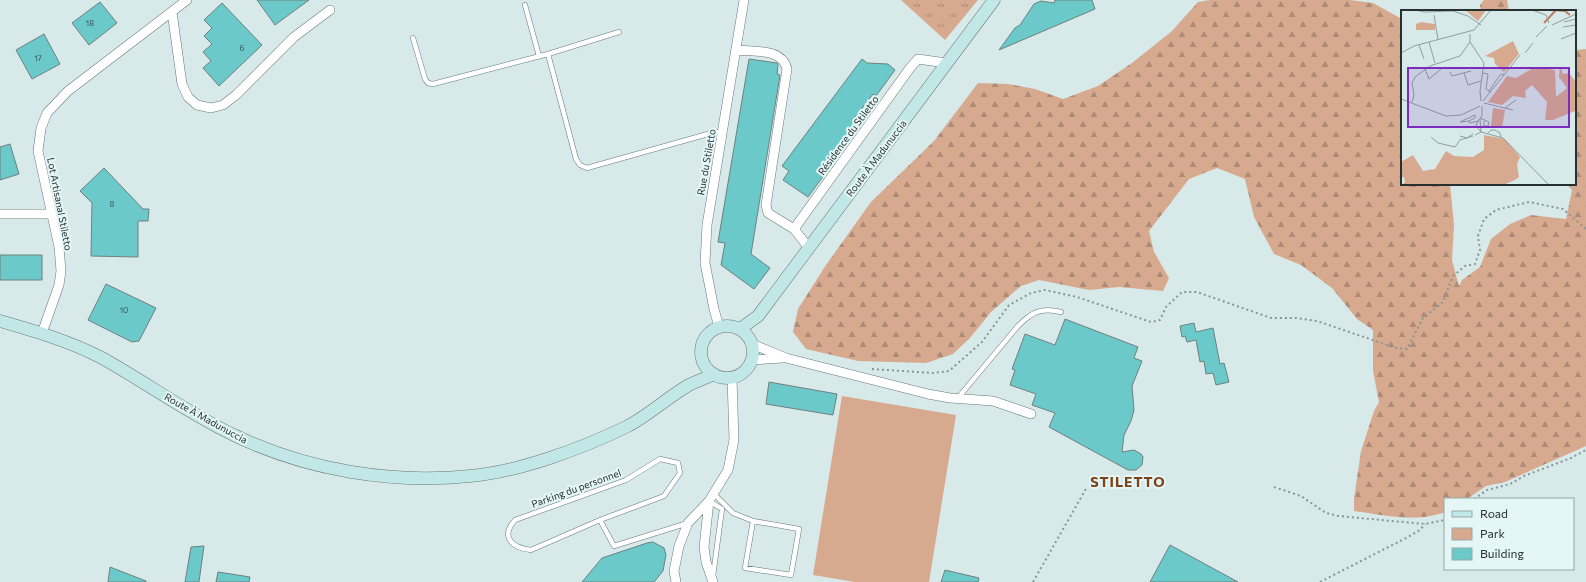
<svg xmlns="http://www.w3.org/2000/svg" width="1586" height="582" font-family="Commissioner,sans-serif">
<style>
.grass{fill:url(#grass-tufts)}
.forest{fill:url(#forest-firs)}
.park{fill:#d7aa90}
.building{fill:#6cc9c9;stroke:#6f8080}
.lines{fill:none;stroke-linecap:round;stroke-linejoin:round}
.service-casing{stroke:#687878;stroke-width:5.5}
.minor-casing{stroke:#687878;stroke-width:10}
.secondary-casing{stroke:#687878;stroke-width:13}
.path{stroke:#889595;stroke-width:2;stroke-dasharray:2 3;stroke-linecap:butt}
.service{stroke:#fff;stroke-width:4.5}
.minor{stroke:#fff;stroke-width:9}
.secondary{stroke:#c2e7e7;stroke-width:12}
.labels{text-anchor:middle;stroke-width:4;stroke-linejoin:round;paint-order:stroke}
.number-label{font-size:8px;fill:#3a5656}
.street-label{font-size:10px;fill:#293030;stroke:#e4f6f6}
.district-label{font-size:14px;font-weight:bold;letter-spacing:1px;fill:#7f4218;stroke:#e4f6f6}
.inset-river{fill:none;stroke:#bb805c;stroke-width:2}
.inset-road{fill:none;stroke:#919f9f;stroke-width:1}
.view{fill:#7b2cbf;fill-opacity:0.15;stroke:#7b2cbf;stroke-width:2}
.inset-edge{fill:none;stroke:#293030;stroke-width:2}
</style>
<defs>
<pattern id="grass-tufts" width="24" height="20" patternUnits="userSpaceOnUse"><rect width="24" height="20" fill="#d7aa90"/><path d="M3 7l-1-3M5 7V3M7 7l1-3M15 17l-1-3M17 17v-4M19 17l1-3" fill="none" stroke="#ae8b76"/></pattern>
<pattern id="forest-firs" width="22" height="20" patternUnits="userSpaceOnUse"><rect width="22" height="20" fill="#d7aa90"/><path d="M5 1l3.5 6h-7zM16 11l3.5 6h-7z" fill="#ae8b76"/></pattern>
</defs>
<rect width="100%" height="100%" fill="#d7e9e9"/>
<!-- grass -->
<path class="grass" d="M901 0H978L945 40Z"/>
<!-- forest -->
<path class="forest" d="M1210 0H1350L1373 3 1402 19V184H1450L1454 225 1452 260 1459 286 1462 280 1480 267 1491 239 1510 224 1531 215 1566 219 1572 190 1567 184H1575V50L1586 49V446L1505 482 1486 486 1467 499H1445V512C1417 523 1384 515 1354 511V499L1361 451 1374 411 1379 402 1373 371V330L1357 319 1332 288 1301 265 1274 254 1254 217 1245 179 1217 168 1189 179 1149 231 1154 252 1169 278 1163 291 1119 287 1089 290 1039 280 1021 286 991 312 970 338 953 354 926 363 858 361 806 349 793 332 798 309 826 265 871 202 934 141 978 83 1008 84 1035 89 1063 99 1098 86 1132 63 1172 31 1198 2Z
M1484 0H1507L1509 11H1481L1480 5Z"/>
<!-- park -->
<path class="park" d="M842 396 956 415 929 582H855L813 575Z"/>
<!-- building -->
<path class="building" d="M257 0H309L275 25Z
M1055 0H1092L1095 9 999 50 1015 28 1020 25 1034 4 1041 1 1054 3Z
M100 2 117 23 89 45 72 23Z
M222 3 262 45 219 86 203 68 211 61 203 52 212 44 204 36 212 28 204 20Z
M44 34 60 64 32 79 16 50Z
M749 59 777 63 778 65 777 74 780 75 751 254 770 268 754 289 721 265 725 243 718 242Z
M862 59 867 63 888 64 895 70 876 96 873 94 853 120 860 126 808 197 783 180 789 171 782 166Z
M10 144 19 174 0 180V147Z
M104 168 143 209H149L148 221H138V257L91 256 92 203 80 191Z
M0 255H42V280H0Z
M106 284 156 308 139 341 132 342 88 320Z
M1065 319 1138 347 1134 358 1142 361 1132 386 1134 410 1131 421 1124 435 1122 452 1134 450 1141 454 1143 457 1142 465 1136 470H1128L1049 427 1055 413 1032 405 1036 394 1010 385 1015 370 1012 369 1025 334 1055 345Z
M1194 323 1196 332 1213 328 1220 364 1224 363 1229 382 1216 385 1213 373 1206 374 1204 361 1200 362 1196 340 1187 342 1185 336 1182 337 1180 326Z
M769 382 837 394 833 415 766 404Z
M653 542 664 548 666 555 663 571 654 582H582L602 558 647 543Z
M1170 545 1238 582H1150Z
M204 546 199 582H185L191 547Z
M110 567 146 581V582H108Z
M945 570 979 578 978 582H941Z
M218 572 250 577 249 582H216Z"/>
<g class="lines">
<!-- service casing -->
<g class="service-casing">
<path id="service" d="M525 5 539 56
M413 38 425 79 428 83 433 84 548 54 619 32
M548 54 576 159 580 165 587 168 715 132 723 133
M957 399 1018 326C1032 312 1041 307 1061 312
M714 494 733 513 753 521 799 529 791 575 745 568 753 521
M709 501 722 509 713 576
M600 520 531 550C512 548 500 537 515 520L626 480 660 459 678 463 680 473 664 496 600 520 614 546 688 523"/>
</g>
<!-- minor casing -->
<g class="minor-casing">
<path id="minor" d="M172 12 182 84 188 97 197 105 211 108 223 105 236 95 294 37 330 10
M737 50C755 52 782 48 787 69L766 205 768 213 794 229
M0 214H52
M809 248 794 229 910 68 918 59 946 63
M719 327 714 309 705 263 707 225 744 0
M42 333 59 285 61 271 59 247 38 151 41 128 47 113 68 91 187 0
M752 344 786 358 928 394 950 398 993 401 1031 414
M752 360 783 358
M709 501 704 547 706 562 713 582
M676 582 674 571 679 546 688 523 709 501 728 470 734 440 732 378"/>
</g>
<!-- secondary casing -->
<g class="secondary-casing">
<path id="secondary" d="M0 321C35 331 69 341 102 358 147 383 189 414 236 436 307 470 391 484 470 476 519 472 583 448 628 426 649 415 668 397 689 385 697 381 706 378 714 374
M701 352a26 26 0 1 1 52 0a26 26 0 1 1-52 0Z
M740 329 758 316 994 0"/>
</g>
<!-- path -->
<path class="path" d="M872 369 933 373 949 371 982 342 1009 305 1031 293 1045 290 1077 297 1151 322 1160 320 1166 307 1182 292H1197L1271 318H1296L1317 321 1396 348 1407 349 1423 318 1443 302 1453 276 1465 266 1475 264 1480 250 1478 236 1484 219 1496 210 1529 202 1563 209 1586 229
M1274 487 1301 496 1326 513 1338 516 1425 524 1445 520
M1474 499 1487 490 1510 484 1524 476 1571 458 1586 450
M1033 582 1087 487
M1320 582 1408 537 1420 530 1425 524"/>
<!-- service -->
<use href="#service" class="service"/>
<!-- minor -->
<use href="#minor" class="minor"/>
<!-- secondary -->
<use href="#secondary" class="secondary"/>
</g>
<g class="labels">
<!-- number labels -->
<g class="number-label">
<text x="90" y="26">18</text>
<text x="242" y="51">6</text>
<text x="38" y="61">17</text>
<text x="112" y="207">8</text>
<text x="124" y="313">10</text>
</g>
<!-- street labels -->
<g class="street-label">
<text transform="translate(848 135) rotate(-54)" y="4">Résidence du Stiletto</text>
<text transform="translate(876 158) rotate(-53)" y="4">Route À Madunuccia</text>
<text transform="translate(706 162) rotate(-80)" y="4">Rue du Stiletto</text>
<text transform="translate(60 204) rotate(79)" y="4">Lot Artisanal Stiletto</text>
<text transform="translate(206 418) rotate(29)" y="4">Route À Madunuccia</text>
<text transform="translate(576 488) rotate(-20)" y="4">Parking du personnel</text>
</g>
<!-- district labels -->
<g class="district-label">
<text x="1128" y="487">STILETTO</text>
</g>
</g>
<!-- overview -->
<g transform="translate(1401 10)">
<rect width="175" height="175" fill="#d7e9e9"/>
<path d="M112 31 118 44 103 62 94 54 93 48 84 46Z" fill="#d7aa90"/>
<path d="M159 56 162 64 168 63 175 72 174 101 152 110H144L146 92 131 75 124 81 125 88 112 86 101 95 87 92 106 66 115 68 134 57 154 60 155 87 166 78 158 67ZM83 125 104 129 119 147 116 154 118 167 114 170 102 175H1L4 172 3 167H0V152L12 145 22 161 34 159 45 141 53 146 72 147 83 140Z" fill="#d7aa90"/>
<path d="M64 0H85L77 11ZM20 12 34 14V20H15V14ZM92 98 104 100 101 118 90 116Z" fill="#d7aa90"/>
<path class="inset-river" d="M153 0 164 1 169 5M143 13 155 0"/>
<path class="inset-road" d="M14 0 23 2 52 1 67 6 80 15M131 0 145 5 148 13M33 5 37 30M163 12 175 9M151 15 175 4M162 17 175 15M69 24V32L83 53 79 81 80 91M135 27 146 16M160 29 175 23M28 32 34 53M18 35 23 49M0 43 13 36 73 20 90 0M124 43 132 33M24 59 28 69 40 59M49 62 51 66 70 61M63 63 67 75 80 71M82 63 87 64 85 79 88 81M89 83 88 81 99 65 103 64M0 89 45 106 60 105 79 96M82 91 119 45M11 92 13 85 11 73 14 67 29 56 59 46 69 32M83 93 112 100M104 98 115 90M79 108 88 112 87 116H83V111M79 109 80 122 75 116 77 111 81 106V96M68 111 59 112 74 105V108L68 111 69 113 77 111M86 124 90 120H94L99 123 100 127M74 125 80 122 102 128 148 175M59 126 66 128 72 124M30 127 37 133 54 137 59 130 72 126"/>
<path class="view" d="M7 58H168V117H7Z"/>
<rect width="175" height="175" class="inset-edge"/>
</g>
<!-- legend -->
<rect x="1444" y="498" width="130" height="72" fill="#e4f6f6" stroke="#99a7a7"/>
<rect x="1452" y="511" width="20" height="6" fill="#c2e7e7" stroke="#99a7a7"/>
<text x="1480" y="518" font-size="12" fill="#293030">Road</text>
<rect x="1452" y="528" width="20" height="12" fill="#d7aa90" stroke="#99a7a7"/>
<text x="1480" y="538" font-size="12" fill="#293030">Park</text>
<rect x="1452" y="548" width="20" height="12" fill="#6cc9c9" stroke="#99a7a7"/>
<text x="1480" y="558" font-size="12" fill="#293030">Building</text>
</svg>
